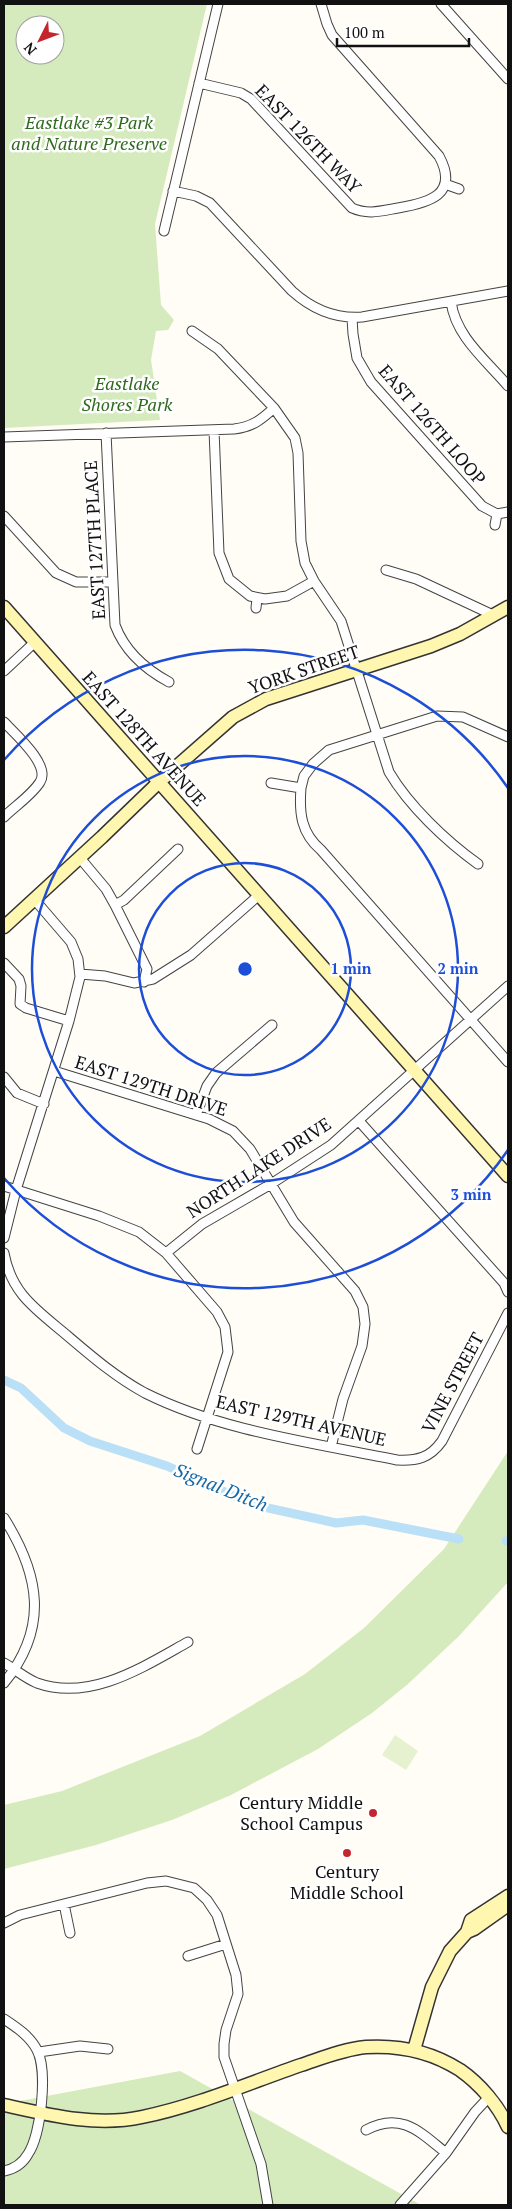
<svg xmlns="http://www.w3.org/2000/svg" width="512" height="2209" font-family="'PT Serif',serif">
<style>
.green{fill:#d5ebbd;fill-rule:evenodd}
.pitch{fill:#e6f2cf}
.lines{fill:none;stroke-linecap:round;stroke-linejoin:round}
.canal{stroke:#b9e0f7;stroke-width:9}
.street-casing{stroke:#444;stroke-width:11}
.secondary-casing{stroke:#333;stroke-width:15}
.street{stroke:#fff;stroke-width:9}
.secondary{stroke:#fff6b0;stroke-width:12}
.ring{fill:none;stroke:#1d4ed8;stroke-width:2.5}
.poi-dot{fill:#c4262e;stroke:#fff;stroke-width:2}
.labels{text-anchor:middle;stroke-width:5;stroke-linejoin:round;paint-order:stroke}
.park-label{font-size:18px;font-style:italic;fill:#2f6b1f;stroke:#fff}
.street-label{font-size:18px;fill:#111;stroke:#fff}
.poi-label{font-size:18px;fill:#111;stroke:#fff;text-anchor:end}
.water-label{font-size:19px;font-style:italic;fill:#1768a6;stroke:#fff}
.centre{fill:#1d4ed8;stroke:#fff;stroke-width:2.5}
.ring-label{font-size:15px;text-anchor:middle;font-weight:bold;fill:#1d4ed8;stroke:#fff;stroke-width:5;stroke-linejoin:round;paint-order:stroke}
</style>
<rect width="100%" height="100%" fill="#fffdf5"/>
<!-- green -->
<path class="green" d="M4 4H207L155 224 161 305 174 320 168 330 156 331 151 360 160 420 4 428ZM25 25H55V55H25Z
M508 1451V1582L459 1636 408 1684 372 1713 318 1749 231 1795 172 1820 96 1845 4 1869V1805L62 1791 200 1736 305 1674 364 1628 444 1549Z
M180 2071 421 2205H4V2104Z"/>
<!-- pitch -->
<path class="pitch" d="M395 1735 418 1751 406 1770 382 1755Z"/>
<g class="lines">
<!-- canal -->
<path class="canal" d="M4 1380 21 1388 64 1428 90 1441 167 1466 254 1505 336 1523 363 1520 459 1539
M506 1541H508"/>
<!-- street casing -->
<g class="street-casing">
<path id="street" d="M441 4 508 79
M199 83 241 93 251 99 352 208C368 215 381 211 398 208 428 203 460 195 439 156L332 35 327 24 321 4
M445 184 459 189
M173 191 196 196 210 203 292 291C312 309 335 319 362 317L508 291
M164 231 218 4
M451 302C456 337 486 360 508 386
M352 318 353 334 357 358 371 382 482 506 497 514 508 512
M192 331 218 349 274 408 295 438 298 453 301 541 305 563 314 581 341 621 389 772C409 806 446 841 478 864
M214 430 219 553 229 579 250 596 265 599 287 596 314 581
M106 433 115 625C125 652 145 669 169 682
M4 437 234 429C252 427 261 420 274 408
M4 516 56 573 76 582H113
M495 525 497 514
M386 570 416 579 493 615
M256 608 257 598
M4 671 35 642
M4 722C15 734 51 765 40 782 32 795 15 806 4 817
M271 783 301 788C299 813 301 833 321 850L508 1062
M301 788 304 776 313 764 329 750 437 716 463 717 508 737
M80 858 106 889 115 905 147 969 144 982
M115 905 124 900 178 849
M4 963 19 979 21 986 20 1004 26 1008 69 1021
M80 974 105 976 134 983 153 979 191 955 259 895
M54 1071 209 1119 233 1131 250 1149 294 1222 355 1291 363 1307 365 1324 362 1346 343 1399 331 1447
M4 1077 17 1093 44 1104
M196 1115 207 1086 216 1073 272 1025
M359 1121 504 1283 508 1292
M4 1186 99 1216 139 1232 166 1253 217 1312 225 1327 228 1352 197 1449
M4 1238 16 1190 69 1021 80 977 78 959 71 942 34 899
M4 1253C11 1292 34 1308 63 1332 89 1354 115 1377 145 1393 221 1431 314 1443 397 1460 417 1461 430 1458 442 1441L508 1313
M166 1253 202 1224 271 1184 331 1145 508 986
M4 1518C40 1575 49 1628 4 1683
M4 1663C15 1669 25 1678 37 1683 90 1702 143 1667 188 1642
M64 1904 70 1933
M4 1923 20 1915 147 1883 166 1881 194 1888 207 1900 217 1915 236 1975 238 1994 226 2030 224 2044V2057L261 2164 268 2205
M188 1956 226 1944
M4 2019C16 2027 30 2036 37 2050 48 2071 41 2135 28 2154 23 2163 14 2169 4 2171
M39 2052 80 2046 108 2049
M366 2130C401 2111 420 2132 446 2153
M400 2205 446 2153 475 2112 489 2097"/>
</g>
<!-- secondary casing -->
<g class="secondary-casing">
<path id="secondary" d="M4 607 508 1176
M4 927 102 837 159 782 233 717 266 699 431 646 460 634 508 607
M467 1932 471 1920 508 1896
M414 2050 432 1987 450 1951 467 1932 474 1929 508 1905
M4 2105C49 2115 96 2127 142 2117 196 2106 249 2083 301 2065 322 2058 344 2049 366 2047 399 2045 432 2052 460 2070 480 2084 498 2105 508 2127"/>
</g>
<!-- street -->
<use href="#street" class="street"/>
<!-- secondary -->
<use href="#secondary" class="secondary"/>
</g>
<!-- distance rings -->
<g class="ring">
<circle cx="245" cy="969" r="106"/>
<circle cx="245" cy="969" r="213"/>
<path d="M508 1150A319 319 0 0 1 4 1178M4 760A319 319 0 0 1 508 788"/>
</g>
<!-- markers -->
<g class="poi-dot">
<circle cx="373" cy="1813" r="5"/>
<circle cx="347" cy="1853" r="5"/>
</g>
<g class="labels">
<!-- park labels -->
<g class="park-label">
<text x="89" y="129">Eastlake #3 Park<tspan x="89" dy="21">and Nature Preserve</tspan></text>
<text x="127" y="390">Eastlake<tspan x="127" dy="21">Shores Park</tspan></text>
</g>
<!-- street labels -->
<g class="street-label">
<text transform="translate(308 139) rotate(46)" y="6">EAST 126TH WAY</text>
<text transform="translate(432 425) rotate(49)" y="6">EAST 126TH LOOP</text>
<text transform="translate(95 540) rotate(-93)" y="6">EAST 127TH PLACE</text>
<text transform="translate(304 670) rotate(-19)" y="6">YORK STREET</text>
<text transform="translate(144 739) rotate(48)" y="6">EAST 128TH AVENUE</text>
<text transform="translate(151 1086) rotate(18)" y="6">EAST 129TH DRIVE</text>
<text transform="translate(259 1168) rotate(-33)" y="6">NORTH LAKE DRIVE</text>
<text transform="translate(453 1383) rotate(-62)" y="6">VINE STREET</text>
<text transform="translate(301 1421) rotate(13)" y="6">EAST 129TH AVENUE</text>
</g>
<!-- poi labels -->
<g class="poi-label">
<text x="363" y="1809">Century Middle<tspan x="363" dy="21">School Campus</tspan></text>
<text x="347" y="1878" text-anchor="middle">Century<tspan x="347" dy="21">Middle School</tspan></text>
</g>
<!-- water labels -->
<g class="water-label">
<text transform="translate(221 1487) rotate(22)" y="7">Signal Ditch</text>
</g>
</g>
<circle cx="245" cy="969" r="8" class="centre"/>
<g class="ring-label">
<text x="351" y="974">1 min</text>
<text x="458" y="974">2 min</text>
<text x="471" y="1200">3 min</text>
</g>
<!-- border -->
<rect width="512" height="2209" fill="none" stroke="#111111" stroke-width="10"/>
<!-- north arrow -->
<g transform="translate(40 40) rotate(228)"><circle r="24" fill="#ffffff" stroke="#a0a0a0"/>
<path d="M0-4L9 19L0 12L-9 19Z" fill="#c4262e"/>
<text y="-8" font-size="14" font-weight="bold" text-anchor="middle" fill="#111111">N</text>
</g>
<!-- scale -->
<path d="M337 38v8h132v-8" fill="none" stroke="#111111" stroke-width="2.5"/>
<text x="344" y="38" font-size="15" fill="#111111" stroke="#ffffff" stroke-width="4" paint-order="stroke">100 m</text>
</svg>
